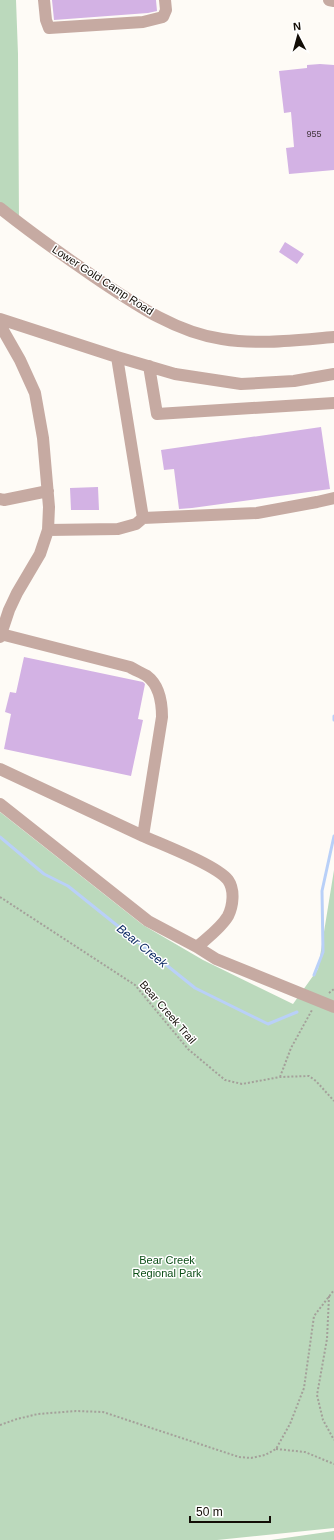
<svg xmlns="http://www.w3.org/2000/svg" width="334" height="1540" font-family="Arial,sans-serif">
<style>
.green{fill:#bbd9bc}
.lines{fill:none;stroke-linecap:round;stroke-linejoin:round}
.stream{stroke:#b9d0f8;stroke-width:3}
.building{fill:#d3b2e4}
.path{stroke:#a4a09a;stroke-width:2;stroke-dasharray:2 2;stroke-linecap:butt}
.minor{stroke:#c6aaa2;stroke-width:12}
.labels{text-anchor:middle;stroke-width:3;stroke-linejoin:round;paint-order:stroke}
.number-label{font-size:9px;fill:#43363e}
.street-label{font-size:11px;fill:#130d06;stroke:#fff}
.park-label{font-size:11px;fill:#0c4e17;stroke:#fff}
.water-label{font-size:12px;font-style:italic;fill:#0d2a64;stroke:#fff}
</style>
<rect width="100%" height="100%" fill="#fefbf6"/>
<!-- green -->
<path class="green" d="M0 0H16L18 54 19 223 0 208Z
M0 812 143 925 203 960 293 1004 318 969 334 870V1528L217 1540H0Z
M334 1531V1540H271Z"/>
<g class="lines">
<!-- stream -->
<path class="stream" d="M334 716V720
M0 837 44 874 68 886 195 988 268 1024 297 1012
M314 975 323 952 322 891 334 836"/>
</g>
<!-- building -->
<path class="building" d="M52 0H156L157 11 148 13 54 20Z
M320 64 334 65V170L289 174 286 148 294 147 291 112 284 113 279 71 307 68V65Z
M285 242 304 254 297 264 279 252Z
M321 427 330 489 192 508 179 509 174 469 164 470 161 450Z
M98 487 99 510H71L70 488Z
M24 657 143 682 145 684 138 719 143 720 131 776 4 749 11 714 5 712 10 692 16 693Z"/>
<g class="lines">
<!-- path -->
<path class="path" d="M0 897 135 985 188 1049 225 1080 242 1084 280 1077 309 1076 316 1081 334 1101
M329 993 334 989
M280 1077 291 1048 312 1010
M329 1296 327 1339 317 1395 323 1420 334 1440
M0 1425 17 1419 38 1414 76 1411 103 1412 239 1457 251 1458 265 1455 276 1449 290 1424 304 1388 314 1316 334 1290
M276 1449 305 1452 334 1464"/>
<!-- minor -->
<path class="minor" d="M44 0 46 20 49 28 143 22 163 17 166 10 165 0
M329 0 334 1
M0 208C30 232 61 254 93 276 132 302 174 332 222 339 259 345 297 340 334 337
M0 319 117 357 143 518 136 524 118 529 48 530
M0 325 20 360 35 393 43 438 49 507 48 530 40 554 17 593 9 610 0 637
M117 357 175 374 241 384 294 381 334 374
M149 366 157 414 334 403
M0 499 4 500 48 491
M143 518 257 513 317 502 334 498
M0 769 143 836 162 717C162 703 159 685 147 676 142 673 135 670 130 667L1 634
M0 804 148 921 197 947 216 959 334 1007
M143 836C163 845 216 865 228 880 235 890 233 906 228 916 221 928 207 938 197 947"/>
</g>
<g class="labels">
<!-- number labels -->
<g class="number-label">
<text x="314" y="137">955</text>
</g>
<!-- street labels -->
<g class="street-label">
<text transform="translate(103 280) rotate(33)" y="4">Lower Gold Camp Road</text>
<text transform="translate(168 1012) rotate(49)" y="4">Bear Creek Trail</text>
</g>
<!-- park labels -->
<g class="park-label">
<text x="167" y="1264">Bear Creek<tspan x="167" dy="13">Regional Park</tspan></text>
</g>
<!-- water labels -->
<g class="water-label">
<text transform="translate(142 946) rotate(39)" y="4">Bear Creek</text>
</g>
</g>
<!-- north arrow -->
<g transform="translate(298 36) rotate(354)" stroke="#ffffff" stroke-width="3" paint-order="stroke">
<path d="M0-3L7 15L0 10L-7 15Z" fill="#130d06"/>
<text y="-6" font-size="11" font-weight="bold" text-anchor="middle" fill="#130d06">N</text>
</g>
<!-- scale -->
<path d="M190 1516v6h80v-6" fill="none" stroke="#130d06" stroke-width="2"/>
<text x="196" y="1516" font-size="12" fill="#130d06" stroke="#ffffff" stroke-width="3" paint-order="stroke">50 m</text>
</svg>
